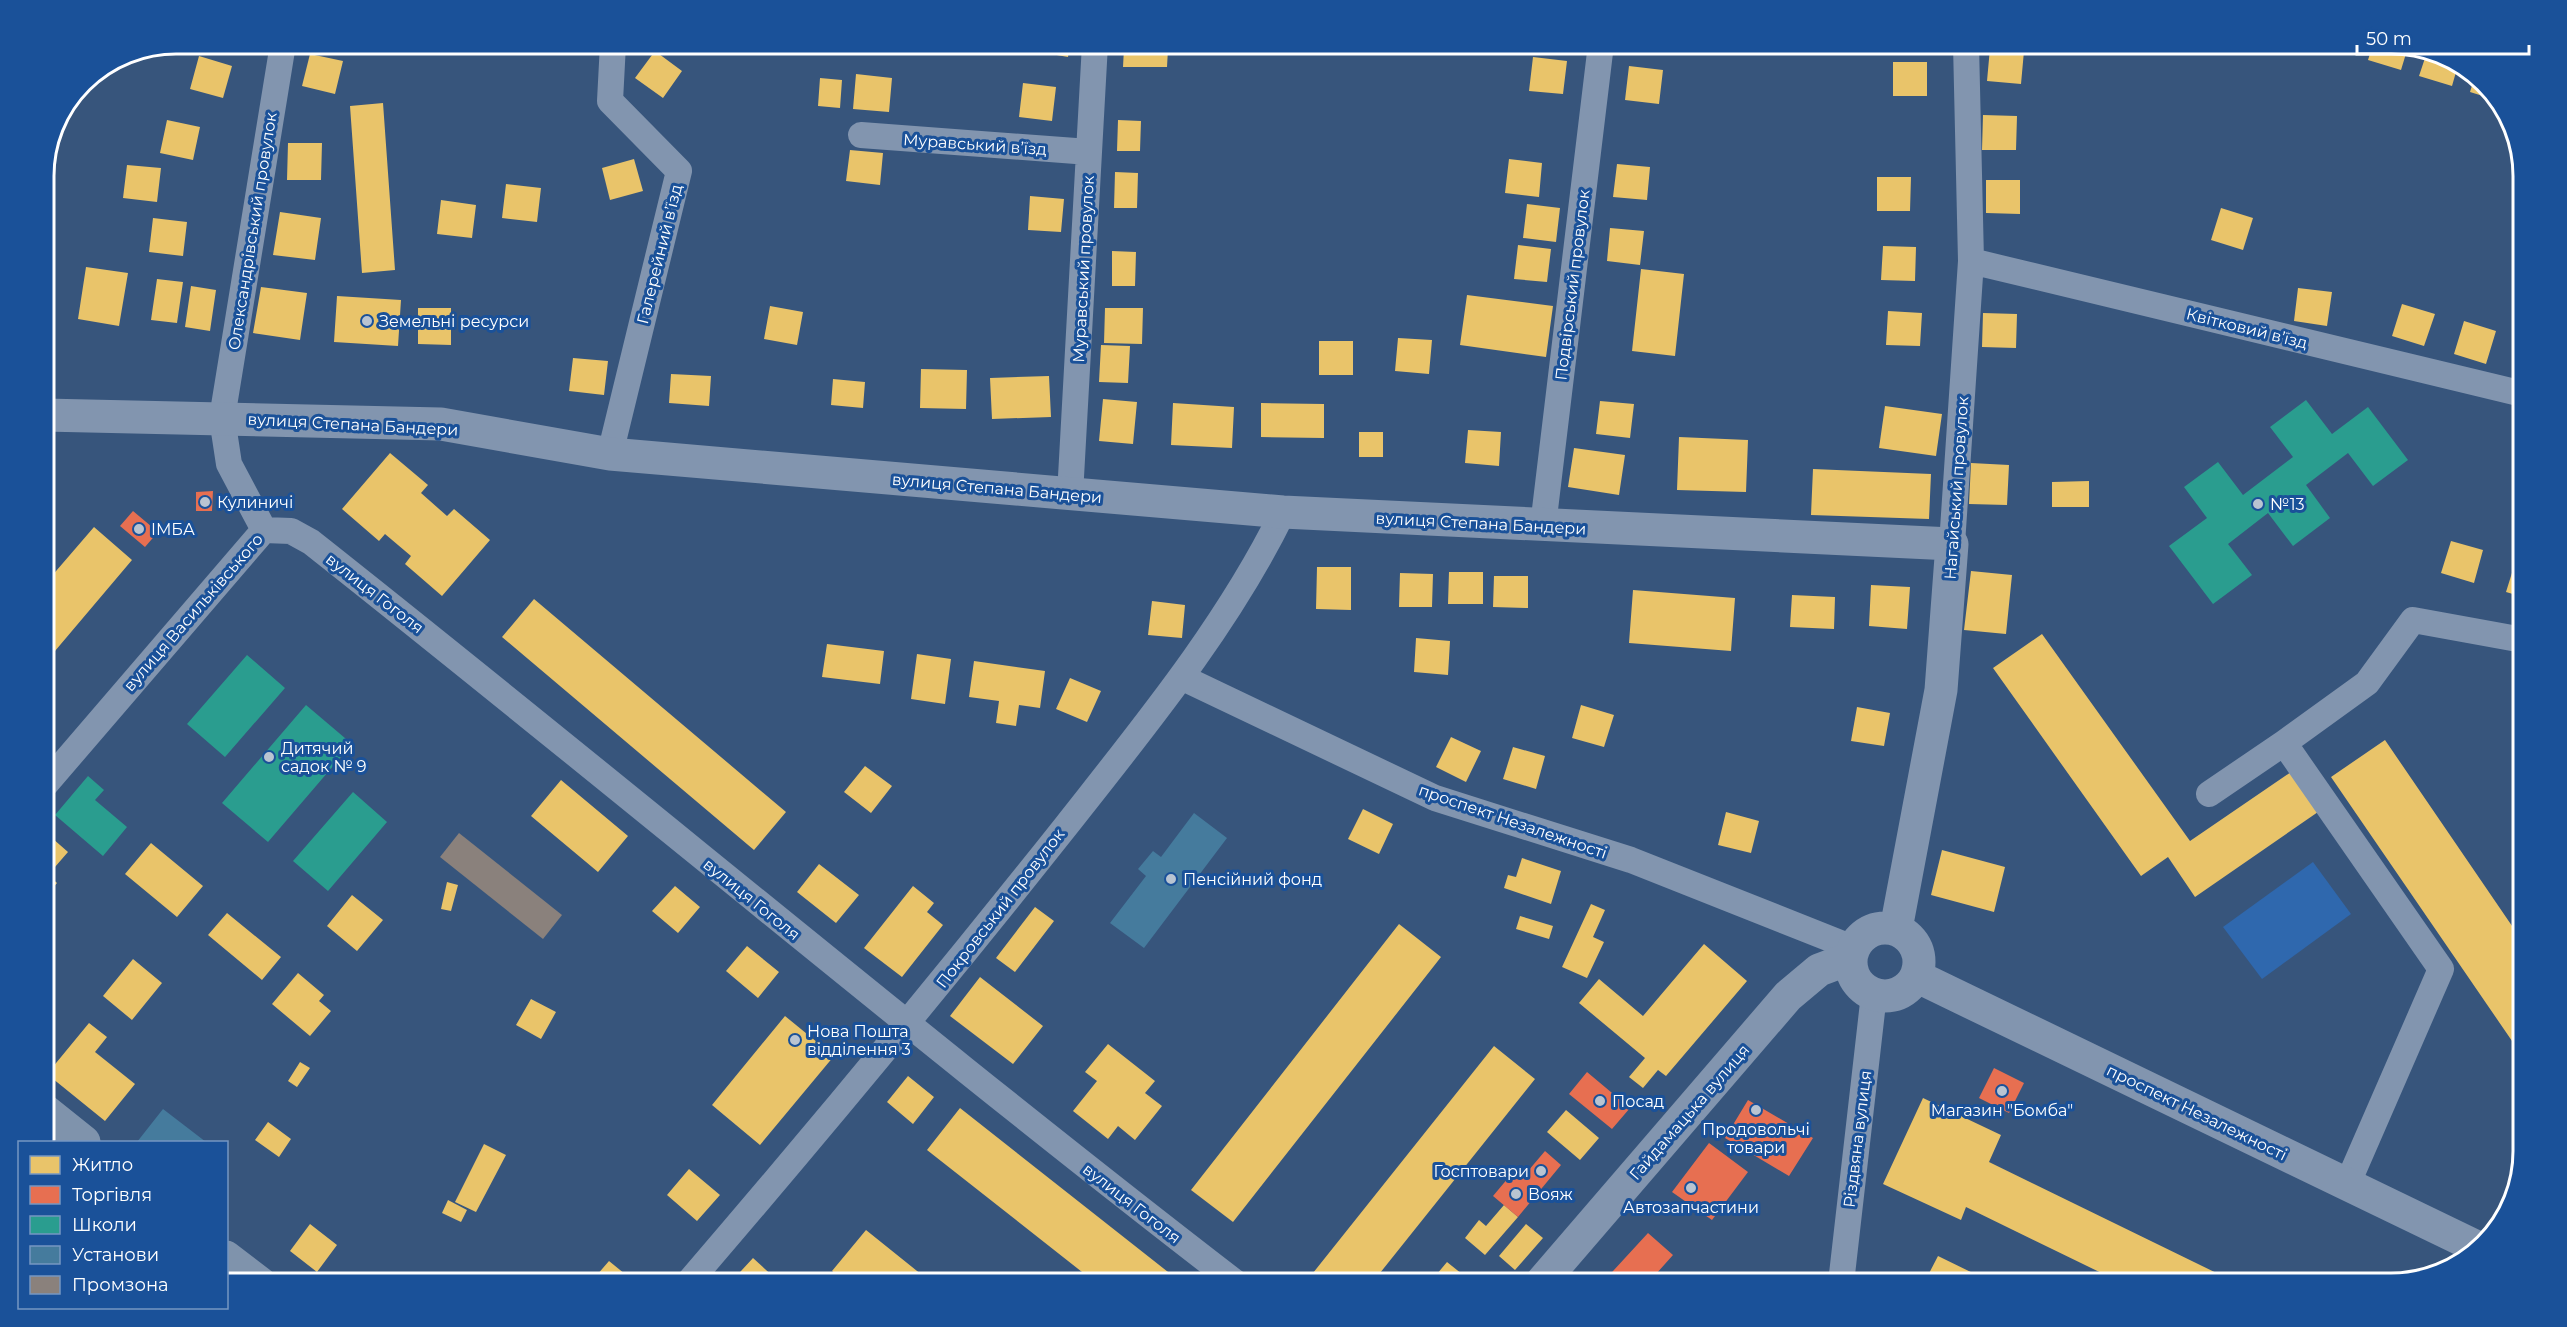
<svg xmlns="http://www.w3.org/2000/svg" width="2567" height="1327" font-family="Montserrat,sans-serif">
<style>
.green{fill:#2f68ae}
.homes{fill:#e9c46a}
.shops{fill:#e76f51}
.schools{fill:#2a9d8f}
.public{fill:#457b9d}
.industry{fill:#8a817c}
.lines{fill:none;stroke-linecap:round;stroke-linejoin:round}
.minor{stroke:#8295af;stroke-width:26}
.tertiary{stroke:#8295af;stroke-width:33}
.primary{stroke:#7f93ac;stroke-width:33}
.poi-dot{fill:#b9c4d1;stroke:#1a5199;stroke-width:2}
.labels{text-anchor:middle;stroke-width:6;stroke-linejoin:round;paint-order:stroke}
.street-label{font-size:16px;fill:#fff;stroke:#1a5199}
.poi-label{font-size:16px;fill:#fff;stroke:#1a5199;text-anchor:start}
.rim{fill:none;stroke:#fff;stroke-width:3}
</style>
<rect width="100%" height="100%" fill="#37557c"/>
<!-- green -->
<path class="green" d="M2313 862 2351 914 2262 979 2223 927Z"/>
<!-- homes -->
<path class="homes" d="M1035 44H1070L1068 57 1034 51Z
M2373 44H2391L2408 47 2401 70 2368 60Z
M1124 48 1168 49 1167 67H1123Z
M1990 48 2024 51 2021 84 1987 81Z
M655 51 682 71 663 98 635 78Z
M2427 52 2450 57 2458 65 2452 86 2419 76Z
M310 54 343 61 335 94 302 86Z
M199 56 232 66 223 98 190 89Z
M1533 57 1567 61 1563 94 1529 91Z
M1893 62H1927V96H1893Z
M1629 66 1663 70 1659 104 1625 100Z
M856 74 892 78 889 112 853 109Z
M820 78 842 80 840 108 818 106Z
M2474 79 2493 95 2499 101 2470 92Z
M1023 83 1056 87 1052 121 1019 117Z
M383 103 395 270 362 273 350 106Z
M1983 115 2017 116 2016 150H1982Z
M167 120 200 127 193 160 160 153Z
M1118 120 1141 121 1140 151H1117Z
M288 143H322L321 180H287Z
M850 150 883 153 880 185 846 181Z
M634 159 643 191 610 200 602 168Z
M1509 159 1542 163 1539 197 1505 193Z
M1617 164 1650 167 1647 200 1613 197Z
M127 165 161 168 157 202 123 198Z
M1115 172 1138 173 1137 208H1114Z
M1877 177H1911L1910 211H1877Z
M1986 180H2020V214L1986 213Z
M506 184 541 188 537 222 502 218Z
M1030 196 1064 199 1061 232 1028 230Z
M441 200 476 205 472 238 437 234Z
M1527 204 1560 208 1556 242 1523 238Z
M2221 208 2253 218 2243 250 2211 240Z
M280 212 321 218 315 260 273 255Z
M153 218 187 222 183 256 149 252Z
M1610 228 1644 231 1640 265 1607 261Z
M1518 245 1551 249 1547 282 1514 279Z
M1883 246 1916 247 1915 281 1881 280Z
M1112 251 1136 252 1135 286H1112Z
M86 267 128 273 119 326 78 319Z
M1641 269 1684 274 1675 356 1632 351Z
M157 279 183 282 177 323 151 320Z
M191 286 216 290 210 331 185 327Z
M261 287 307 293 300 340 253 333Z
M2298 288 2332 292 2327 326 2294 321Z
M1467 295 1553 306 1546 357 1460 345Z
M337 296 401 300 398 346 334 342Z
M2402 304 2435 314 2424 346 2392 336Z
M770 306 803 312 797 345 764 339Z
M418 308H451V345L418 344Z
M1105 308H1143L1142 344 1104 343Z
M1888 311 1922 313 1920 346 1886 345Z
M1983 313 2017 314 2016 348 1982 347Z
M2464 321 2496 331 2486 364 2454 354Z
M1398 338 1432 340 1429 374 1395 371Z
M1319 341H1353V375H1319Z
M1101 345 1130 346 1128 383 1099 382Z
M573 358 608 361 604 395 569 391Z
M921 369 967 370 966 409 920 408Z
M671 374 711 376 709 406 669 403Z
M1049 376 1051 417 992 419 990 378Z
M833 379 865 382 863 408 831 405Z
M1103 399 1137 402 1133 444 1099 441Z
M1600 401 1634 404 1630 438 1596 434Z
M1173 403 1234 407 1232 448 1171 445Z
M1261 403 1324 404V438L1261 437Z
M1885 406 1942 414 1936 456 1879 448Z
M1468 430 1501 432 1499 466 1465 463Z
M1359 432H1383V457H1359Z
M1679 437 1748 440 1746 492 1677 490Z
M1574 448 1625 455 1619 495 1568 487Z
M390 453 428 485 421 493 447 516 454 509 490 540 442 596 405 564 411 556 385 534 379 541 342 509Z
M2516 460 2523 461V494L2513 493Z
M1971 463 2009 465 2007 505 1969 504Z
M1813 469 1931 474 1929 519 1811 515Z
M2089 481V507H2052V482Z
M94 527 132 560 44 664V585Z
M2451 541 2483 550 2474 583 2441 573Z
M2516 560 2523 562V597L2506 592Z
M1317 567H1351V610L1316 609Z
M1971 571 2012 575 2006 634 1964 630Z
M1449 572H1483V604H1448Z
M1400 573 1433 574 1432 607H1399Z
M1494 576H1528V608L1493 607Z
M1871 585 1910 587 1907 629 1869 626Z
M1633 590 1735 598 1731 651 1629 643Z
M1792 595 1835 597 1834 629 1790 627Z
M534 599 786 812 754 850 502 637Z
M1152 601 1185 605 1182 638 1148 635Z
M2042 634 2190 841 2291 772 2318 812 2195 897 2168 857 2141 876 1993 668Z
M1416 638 1450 641 1448 675 1414 672Z
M827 644 884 651 880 684 822 677Z
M917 654 951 659 945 704 911 699Z
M974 661 1045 671 1040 708 1019 705 1016 726 996 723 999 701 969 697Z
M1070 678 1101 691 1087 722 1056 709Z
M1581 705 1614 715 1604 747 1572 738Z
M1857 707 1890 713 1884 746 1851 741Z
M1451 737 1481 751 1466 782 1436 767Z
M2385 740 2523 942V1057L2331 777Z
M1513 747 1545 756 1536 789 1503 779Z
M865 766 892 786 871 813 844 792Z
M561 780 628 836 598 872 531 816Z
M1363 809 1393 824 1379 854 1348 839Z
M1726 812 1759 821 1751 853 1718 845Z
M44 831 68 852 48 875 57 883 44 898Z
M151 843 203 886 177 917 125 874Z
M1942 850 2005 867 1994 912 1931 895Z
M1522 858 1561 871 1551 904 1504 888 1508 875 1516 877Z
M819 864 859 895 836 923 797 892Z
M447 882 458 885 451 911 441 909Z
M675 886 700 907 678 933 652 911Z
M913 886 934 903 927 912 943 925 902 977 864 948Z
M352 895 383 920 357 951 327 926Z
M1591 904 1605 910 1593 937 1604 942 1587 978 1562 967Z
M1035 907 1054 921 1015 972 996 958Z
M227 913 281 957 262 980 208 935Z
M1520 916 1553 926 1549 939 1516 929Z
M1399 924 1441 957 1233 1222 1191 1190Z
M1704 944 1747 981 1666 1076 1658 1070 1643 1088 1629 1077 1645 1058 1579 1003 1599 979 1643 1016Z
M747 946 779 972 758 998 726 971Z
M133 959 162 983 132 1020 103 996Z
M298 973 324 995 319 1001 331 1011 310 1036 272 1004Z
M980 977 1043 1026 1013 1064 950 1016Z
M531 999 556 1012 541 1039 516 1025Z
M785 1016 834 1056 760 1145 712 1105Z
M89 1023 107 1037 95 1052 135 1084 105 1121 47 1074Z
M1108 1044 1155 1081 1145 1093 1162 1106 1135 1140 1118 1126 1108 1139 1073 1111 1097 1081 1085 1072Z
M1494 1046 1535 1079 1372 1283H1305Z
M300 1062 310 1068 297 1087 288 1081Z
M908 1076 934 1097 913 1124 887 1102Z
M1923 1098 2001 1135 1989 1162 2237 1283H2122L1966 1207 1961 1220 1883 1184Z
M960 1108 1182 1283H1096L927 1150Z
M1566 1110 1599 1138 1580 1160 1547 1132Z
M268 1122 291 1139 279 1157 255 1140Z
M484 1144 506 1155 476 1212 455 1202Z
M689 1169 720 1195 697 1221 667 1195Z
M448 1200 467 1210 461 1222 442 1213Z
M1504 1205 1518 1217 1485 1255 1465 1238 1479 1220 1486 1226Z
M310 1224 337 1245 317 1272 290 1251Z
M1526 1224 1543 1238 1515 1270 1499 1256Z
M866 1230 932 1283H847L832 1271Z
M1938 1256 1981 1277 1978 1283H1924Z
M753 1258 778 1281 775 1283H730Z
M609 1261 636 1283H590Z
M1447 1262 1467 1278 1462 1283H1437L1442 1277 1437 1274Z
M1416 1274 1427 1283H1408Z"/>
<!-- shops -->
<path class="shops" d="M213 491 212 511H196V492Z
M133 511 158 532 145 547 120 526Z
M1994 1068 2024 1083 2009 1113 1979 1098Z
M1587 1072 1630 1108 1612 1129 1569 1094Z
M1748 1100 1813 1138 1789 1176 1725 1138Z
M1709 1143 1748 1172 1712 1220 1672 1192Z
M1545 1151 1561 1165 1518 1217 1493 1196 1514 1171 1522 1178Z
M1648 1233 1673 1255 1648 1283H1602Z"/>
<!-- schools -->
<path class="schools" d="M2306 400 2332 434 2368 407 2408 460 2373 486 2348 453 2306 485 2330 518 2293 546 2268 513 2228 544 2252 575 2213 604 2169 546 2207 518 2184 487 2218 462 2243 495 2293 457 2270 427Z
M247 655 285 688 225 757 187 724Z
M306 705 352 744 268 842 222 803Z
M88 776 104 790 95 800 127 827 103 856 55 815Z
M353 792 387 822 328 891 293 861Z"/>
<!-- public -->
<path class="public" d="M1194 813 1227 838 1144 948 1110 923 1146 876 1138 869 1153 851 1161 857Z
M163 1109 206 1142H137Z"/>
<!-- industry -->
<path class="industry" d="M459 833 562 915 543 939 440 857Z"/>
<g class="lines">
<!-- minor -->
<path class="minor" d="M861 135 1089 152
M1971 261 2523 394
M610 454 679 171 610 101 613 44
M1070 495 1095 44
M1543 526 1601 44
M264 530 291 531 311 542C621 787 923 1042 1236 1283
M1952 544 1971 261 1966 44
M1181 677 1435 798 1631 860 1853 948
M44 786 264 530 229 464 222 418 283 44
M2209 794 2284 743
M2347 1185 2441 969 2284 743 2367 683 2413 620 2523 640
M688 1283C817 1133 943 981 1066 826 1143 728 1228 625 1283 512
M1841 1283 1874 994"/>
<!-- tertiary -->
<path class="tertiary" d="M44 415 441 424 610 454 1283 512 1952 544 1941 690 1896 929
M1851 962a34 34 0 1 1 68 0a34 34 0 1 1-68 0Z
M1916 976 2477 1247
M1541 1283 1788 996 1819 970 1851 958"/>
<!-- primary -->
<path class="primary" d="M44 1110 84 1142
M226 1257 260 1283"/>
</g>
<!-- markers -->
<g class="poi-dot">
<circle cx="367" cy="321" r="6"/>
<circle cx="205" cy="502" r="6"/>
<circle cx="2258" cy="504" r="6"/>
<circle cx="139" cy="529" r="6"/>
<circle cx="269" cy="757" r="6"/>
<circle cx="1171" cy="879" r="6"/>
<circle cx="795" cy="1040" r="6"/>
<circle cx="2002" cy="1091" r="6"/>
<circle cx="1600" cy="1101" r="6"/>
<circle cx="1756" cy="1110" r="6"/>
<circle cx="1541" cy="1171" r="6"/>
<circle cx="1691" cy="1188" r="6"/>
<circle cx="1516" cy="1194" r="6"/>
</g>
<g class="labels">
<!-- street labels -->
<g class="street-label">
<text transform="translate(975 144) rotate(4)" y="6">Муравський в’їзд</text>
<text transform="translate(252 231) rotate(-81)" y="6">Олександрівський провулок</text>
<text transform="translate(659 254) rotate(-76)" y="6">Галерейний в’їзд</text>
<text transform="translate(1083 269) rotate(-87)" y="6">Муравський провулок</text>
<text transform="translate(1572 285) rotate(-83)" y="6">Подвірський провулок</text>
<text transform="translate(2247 328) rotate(14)" y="6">Квітковий в’їзд</text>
<text transform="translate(353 424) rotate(3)" y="6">вулиця Степана Бандери</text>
<text transform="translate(997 488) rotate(5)" y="6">вулиця Степана Бандери</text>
<text transform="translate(1956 488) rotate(-86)" y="6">Нагайський провулок</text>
<text transform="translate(1481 523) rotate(3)" y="6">вулиця Степана Бандери</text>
<text transform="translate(375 593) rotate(38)" y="6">вулиця Гоголя</text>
<text transform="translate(193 612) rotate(-49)" y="6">вулиця Васильківського</text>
<text transform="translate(1513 821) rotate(19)" y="6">проспект Незалежності</text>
<text transform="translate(752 899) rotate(39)" y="6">вулиця Гоголя</text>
<text transform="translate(1000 908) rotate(-52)" y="6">Покровський провулок</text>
<text transform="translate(1689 1112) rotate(-49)" y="6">Гайдамацька вулиця</text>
<text transform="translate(2197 1112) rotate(26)" y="6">проспект Незалежності</text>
<text transform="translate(1857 1139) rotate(-83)" y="6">Різдвяна вулиця</text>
<text transform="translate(1132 1203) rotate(38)" y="6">вулиця Гоголя</text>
</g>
<!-- poi labels -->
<g class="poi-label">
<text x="379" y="327">Земельні ресурси</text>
<text x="217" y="508">Кулиничі</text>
<text x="2270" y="510">№13</text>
<text x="151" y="535">ІМБА</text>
<text x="281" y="754">Дитячий<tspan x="281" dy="18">садок № 9</tspan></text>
<text x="1183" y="885">Пенсійний фонд</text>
<text x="807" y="1037">Нова Пошта<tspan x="807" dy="18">відділення 3</tspan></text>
<text x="1612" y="1107">Посад</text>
<text x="2002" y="1116" text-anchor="middle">Магазин "Бомба"</text>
<text x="1756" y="1135" text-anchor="middle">Продовольчі<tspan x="1756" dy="18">товари</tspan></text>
<text x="1529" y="1177" text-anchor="end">Госптовари</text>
<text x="1528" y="1200">Вояж</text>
<text x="1691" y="1213" text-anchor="middle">Автозапчастини</text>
</g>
</g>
<!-- crop -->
<path d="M0 0H2567V1327H0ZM176 54H2391A122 122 0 0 1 2513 176V1151A122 122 0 0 1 2391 1273H176A122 122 0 0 1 54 1151V176A122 122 0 0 1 176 54Z" fill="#1a5199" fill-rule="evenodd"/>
<path class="rim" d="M176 54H2391A122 122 0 0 1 2513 176V1151A122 122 0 0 1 2391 1273H176A122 122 0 0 1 54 1151V176A122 122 0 0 1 176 54Z"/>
<!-- legend -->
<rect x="18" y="1141" width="210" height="168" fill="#1a5199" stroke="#7697c2" stroke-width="1.5"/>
<rect x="30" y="1156" width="30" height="18" fill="#e9c46a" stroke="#7697c2" stroke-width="1.5"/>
<text x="72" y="1171" font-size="18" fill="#ffffff">Житло</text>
<rect x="30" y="1186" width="30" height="18" fill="#e76f51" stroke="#7697c2" stroke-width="1.5"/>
<text x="72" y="1201" font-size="18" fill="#ffffff">Торгівля</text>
<rect x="30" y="1216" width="30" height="18" fill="#2a9d8f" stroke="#7697c2" stroke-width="1.5"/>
<text x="72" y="1231" font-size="18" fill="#ffffff">Школи</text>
<rect x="30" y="1246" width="30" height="18" fill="#457b9d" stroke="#7697c2" stroke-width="1.5"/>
<text x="72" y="1261" font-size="18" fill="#ffffff">Установи</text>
<rect x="30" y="1276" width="30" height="18" fill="#8a817c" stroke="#7697c2" stroke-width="1.5"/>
<text x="72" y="1291" font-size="18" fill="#ffffff">Промзона</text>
<!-- scale -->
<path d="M2357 45v9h172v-9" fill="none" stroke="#ffffff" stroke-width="3"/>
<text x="2366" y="45" font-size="18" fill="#ffffff" stroke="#1a5199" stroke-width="4.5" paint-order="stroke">50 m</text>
</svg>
